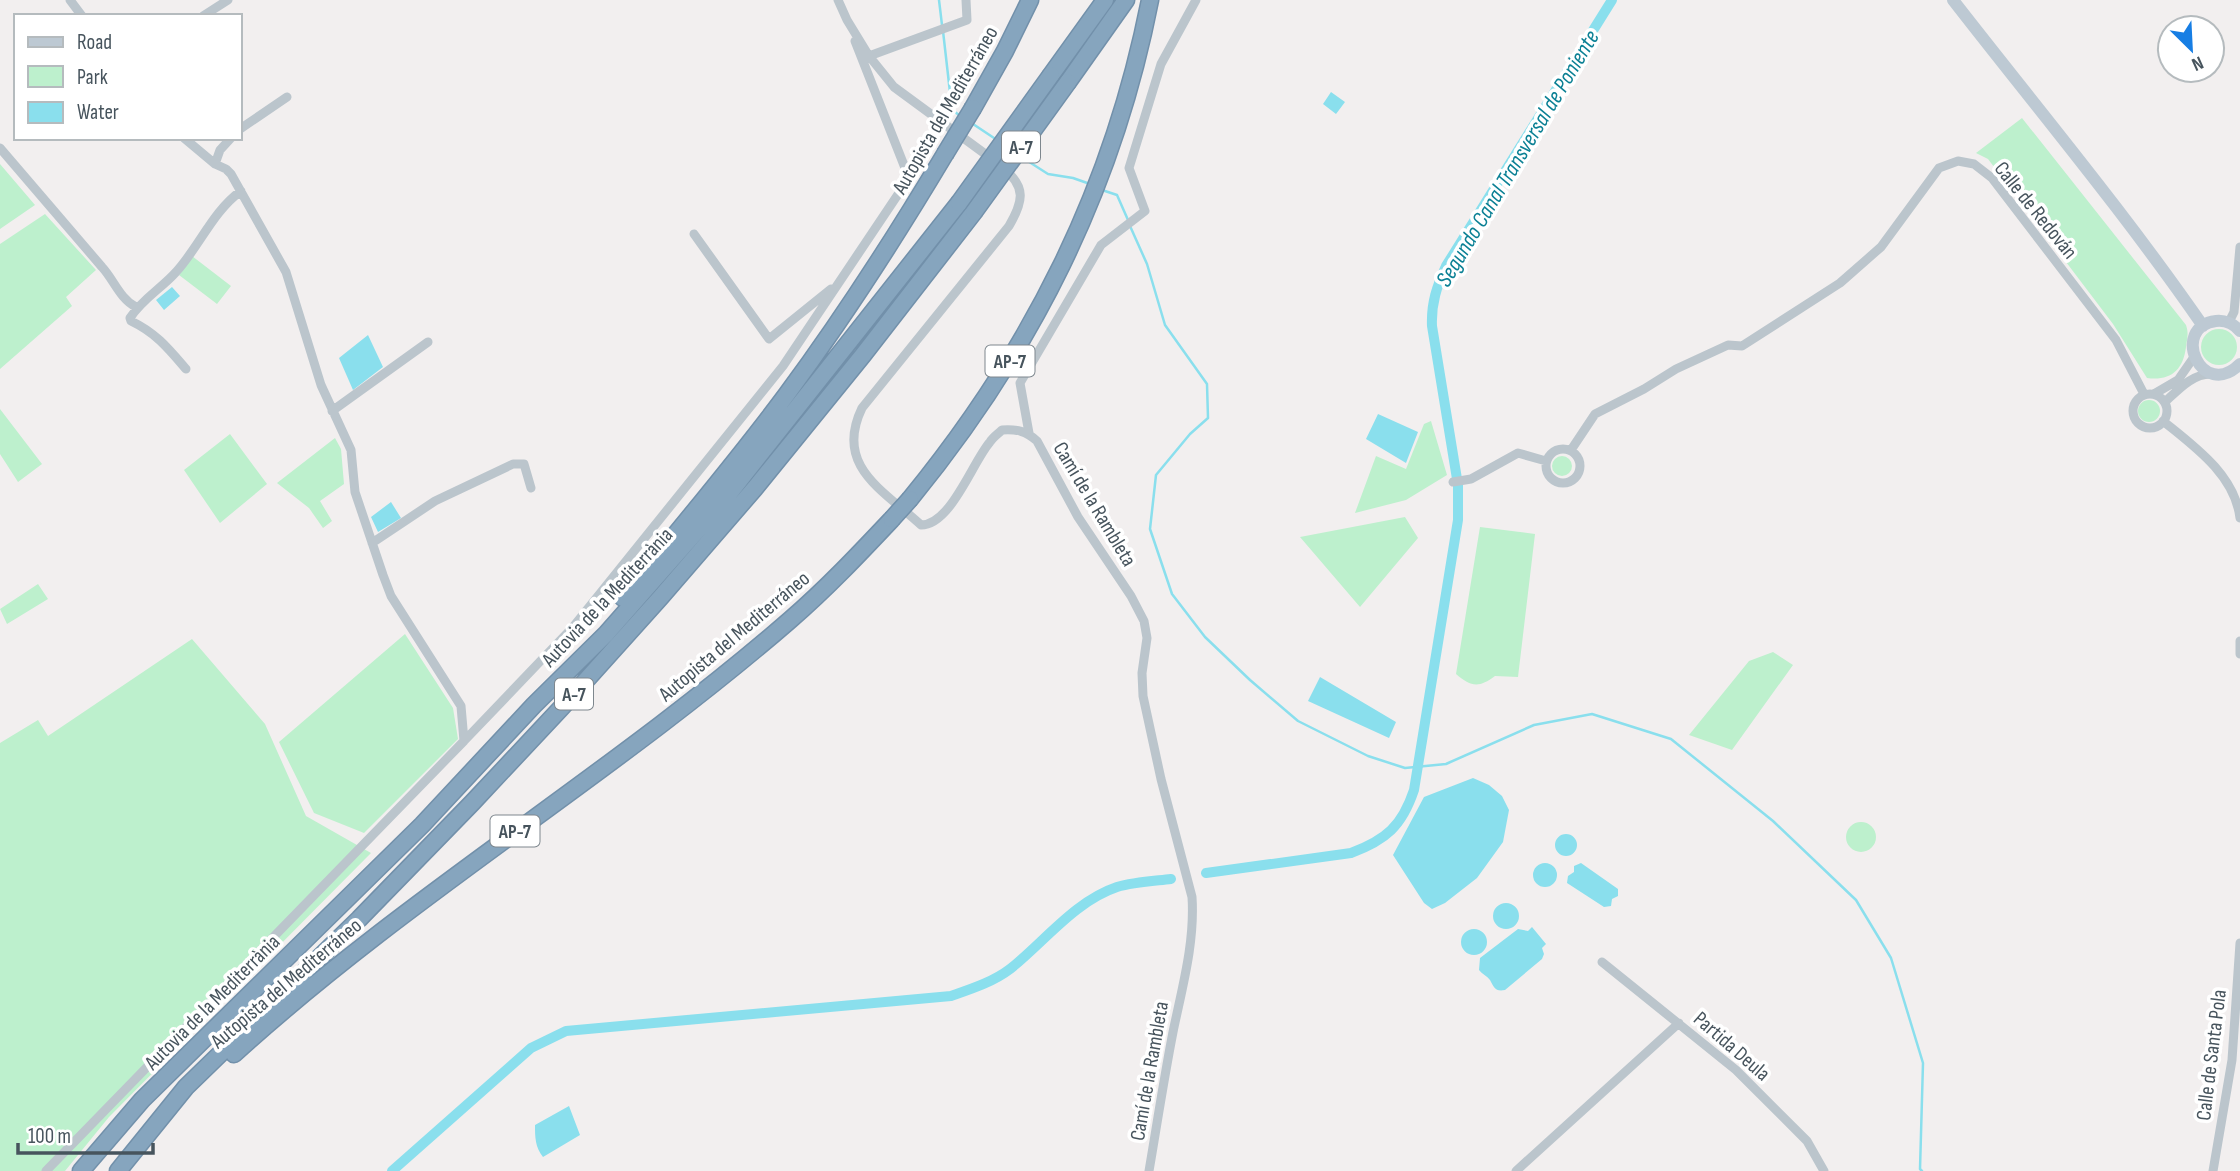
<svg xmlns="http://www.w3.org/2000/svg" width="2240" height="1171" font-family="'Sofia Sans Condensed',sans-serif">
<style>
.green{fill:#bdf0cd}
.water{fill:#8adfed}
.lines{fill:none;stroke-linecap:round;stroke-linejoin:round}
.stream{stroke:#8adfed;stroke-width:2.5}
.canal{stroke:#8adfed;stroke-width:10}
.highway-casing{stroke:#7290aa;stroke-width:19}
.street{stroke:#bbc5cc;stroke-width:9}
.secondary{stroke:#bdc9d3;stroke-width:12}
.highway{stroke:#86a5be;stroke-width:16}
.highway-bridge-casing{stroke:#7290aa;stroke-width:19;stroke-linecap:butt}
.highway-bridge{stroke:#86a5be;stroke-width:16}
.labels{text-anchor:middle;stroke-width:7;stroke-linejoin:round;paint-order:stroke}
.shield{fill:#fff;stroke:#7e878e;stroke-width:2}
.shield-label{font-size:19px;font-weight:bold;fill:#47545d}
.street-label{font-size:21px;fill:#47545d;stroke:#fff}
.water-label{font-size:23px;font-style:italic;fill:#0c8195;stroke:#fff}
</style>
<rect width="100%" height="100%" fill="#f2efef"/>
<!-- green -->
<path class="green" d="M2022 118 2186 325C2189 334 2187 338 2186 347 2183 371 2170 381 2147 378L2113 324 1988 159 1976 153Z
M0 164 35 205 0 229Z
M45 214 96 270 66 297 72 306 0 369V244Z
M192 256 231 286 217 304 179 275Z
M2201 347a18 18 0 1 1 36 0a18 18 0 1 1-36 0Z
M2138 411a11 11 0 1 1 22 0a11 11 0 1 1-22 0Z
M0 409 42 464 18 482 0 454Z
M1431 421 1447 475 1406 500 1355 513 1376 456 1406 469 1424 424Z
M230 434 267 484 220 523 184 470Z
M335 438 341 449 344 484 320 501 332 521 323 528 309 508 277 483Z
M1552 466a10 10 0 1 1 20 0a10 10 0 1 1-20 0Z
M1405 517 1418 538 1360 607 1300 537Z
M1480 527 1535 534 1518 677 1495 676C1479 688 1471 687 1456 674Z
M38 584 48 599 7 624 0 609Z
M405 634 453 708 458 739 364 833 314 813 279 742Z
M192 639 265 724 306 816 371 853 109 1117 65 1171H0V743L38 720 48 736Z
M1773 652 1793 665 1732 750 1689 735 1749 661Z
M1846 837a15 15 0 1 1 30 0a15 15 0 1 1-30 0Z"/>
<!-- water -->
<path class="water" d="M1331 92 1345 102 1336 114 1323 104Z
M172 287 180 296 164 310 156 300Z
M368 335 383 367 353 390 339 358Z
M1378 414 1418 432 1406 463 1366 439Z
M391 502 401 518 378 532 371 517Z
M1320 677 1396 722 1389 738 1308 701Z
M1473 778 1489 785 1502 796 1509 810 1503 842 1477 878 1445 903 1432 909 1424 903 1393 855 1424 797Z
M1555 845a11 11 0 1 1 22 0a11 11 0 1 1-22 0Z
M1581 863 1618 889V896L1612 899 1611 906 1604 907 1567 883 1568 876 1574 872V866Z
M1533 875a12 12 0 1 1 24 0a12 12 0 1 1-24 0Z
M1493 916a13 13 0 1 1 26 0a13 13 0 1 1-26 0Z
M1532 927 1546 944 1542 948 1544 954 1542 959 1505 990C1495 992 1494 987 1490 980 1487 976 1482 974 1479 970L1480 958 1518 929 1528 931Z
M1461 942a13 13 0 1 1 26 0a13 13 0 1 1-26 0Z
M569 1106 580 1135 543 1157C535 1147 535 1137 535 1125Z"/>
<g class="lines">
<!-- stream -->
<path class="stream" d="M939 0 942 25
M943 31 952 110 962 117
M970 122 997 140
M1023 158 1048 174 1073 178 1090 184
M1102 190 1117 195 1128 220
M1130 226 1147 264 1165 325 1207 384 1208 418 1190 434 1156 475 1150 529 1172 594 1205 637 1250 680 1298 721 1368 756 1405 768 1446 764 1534 725 1592 714 1671 739 1773 821 1856 900 1891 958 1923 1063 1920 1169 1922 1171"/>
<!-- canal -->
<path class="canal" d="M1206 873 1351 853C1386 840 1402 826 1414 790L1458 520V485L1432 326C1431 303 1437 286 1446 266L1612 0
M392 1171 531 1048 566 1031 951 996C971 989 993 982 1010 969 1044 942 1075 901 1117 887 1134 882 1154 881 1171 879"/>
<!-- highway casing -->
<g class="highway-casing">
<path id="highway" d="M1051 75 1105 0
M1068 82 1126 0
M973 108 1005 51 1030 0
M910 499C1032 350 1113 189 1150 0
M623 598C678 531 735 464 787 394 844 317 896 236 945 154
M234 1054C409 895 613 774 790 620 827 588 859 554 892 519
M81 1171 142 1100 422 825 534 705 606 634 724 500 959 203
M118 1171 186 1087 359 919 472 803 562 707 660 598 755 488 863 355 974 212"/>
</g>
<!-- street -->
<path class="street" d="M70 0 82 16
M838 0 847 20 869 56 894 87 992 159
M203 16 228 0
M869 56 967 20 966 0
M240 129 287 97
M0 148C34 188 68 227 102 267 114 280 120 299 136 307
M215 164 220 150 231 138
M1003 168C1027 187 1023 202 1009 226L862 408C834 466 883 490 921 525 951 525 973 461 990 442 993 437 998 434 1002 430 1017 429 1026 431 1037 441L1078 517 1131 596 1144 621 1147 638 1142 673 1143 696 1161 779 1192 897C1195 943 1182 988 1173 1032 1164 1078 1157 1124 1149 1171
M694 234 769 339 831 289
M2229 322 2234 312 2240 247
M186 369C168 348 156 333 131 321L130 318C142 299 162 288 176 272 199 247 213 211 241 191
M2133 411a17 17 0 1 1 34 0a17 17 0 1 1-34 0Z
M2154 394 2178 380 2194 357
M2165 402C2178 390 2193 373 2212 374
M332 411 428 342
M2163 421C2194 446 2235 475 2240 518
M1029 433 1020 383 1101 245 1145 211 1129 168 1161 64 1196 0
M1546 466a17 17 0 1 1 34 0a17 17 0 1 1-34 0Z
M1571 450 1595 414 1644 389 1676 369 1728 345 1742 346 1840 283 1881 247 1939 168 1958 161 1974 164 1992 178 2116 340 2144 394
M1453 482 1471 479 1518 453 1546 461
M372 543 435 501 513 464H524L531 488
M2240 641V654
M464 741 573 627 783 366 909 178 855 41
M1602 962 1736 1070 1807 1141 1824 1171
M46 1171 464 741 461 706 391 596 383 575 355 492 351 450 321 385 286 272 231 174 226 169 215 164 184 138
M1516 1171 1679 1023
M2213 1171 2232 1060 2240 943"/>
<!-- secondary -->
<path class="secondary" d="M1953 0C2037 108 2125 213 2203 326
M2240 331C2234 324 2225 320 2216 321 2169 327 2202 402 2240 364"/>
<!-- highway -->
<use href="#highway" class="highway"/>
<!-- highway-bridge casing -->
<g class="highway-bridge-casing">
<path id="highway-bridge" d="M945 154 973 108
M959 203 1051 75
M974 212 1068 82
M892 519 910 499"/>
</g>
<!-- highway-bridge -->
<use href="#highway-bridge" class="highway-bridge"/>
</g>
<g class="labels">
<!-- shield labels -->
<g class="shield">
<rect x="1002" y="131.5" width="38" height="31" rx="5"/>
<rect x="985.5" y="345.5" width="49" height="31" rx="5"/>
<rect x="555" y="678.5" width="38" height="31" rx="5"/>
<rect x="490.5" y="815.5" width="49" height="31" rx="5"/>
</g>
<g class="shield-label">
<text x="1021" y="154">A-7</text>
<text x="1010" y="368">AP-7</text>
<text x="574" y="701">A-7</text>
<text x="515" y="838">AP-7</text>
</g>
<!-- street labels -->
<g class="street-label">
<text transform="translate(945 110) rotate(-60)" y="7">Autopista del Mediterráneo</text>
<text transform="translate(2036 210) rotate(51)" y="7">Calle de Redován</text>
<text transform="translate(1095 504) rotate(59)" y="7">Camí de la Rambleta</text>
<text transform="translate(607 597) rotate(-47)" y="7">Autovia de la Mediterrània</text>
<text transform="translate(734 636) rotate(-40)" y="7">Autopista del Mediterráneo</text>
<text transform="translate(286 983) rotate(-40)" y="7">Autopista del Mediterráneo</text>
<text transform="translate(212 1002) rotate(-45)" y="7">Autovia de la Mediterrània</text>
<text transform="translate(1732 1046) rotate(41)" y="7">Partida Deula</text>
<text transform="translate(2211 1055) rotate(-83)" y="7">Calle de Santa Pola</text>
<text transform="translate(1149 1071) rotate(-80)" y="7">Camí de la Rambleta</text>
</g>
<!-- water labels -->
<g class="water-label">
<text transform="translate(1517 158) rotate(-59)" y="8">Segundo Canal Transversal de Poniente</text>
</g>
</g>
<!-- legend -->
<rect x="14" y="14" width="228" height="126" fill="#ffffff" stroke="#b5bbbe" stroke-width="2"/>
<rect x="28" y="37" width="35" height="10" fill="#bdc9d3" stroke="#b5bbbe" stroke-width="2"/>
<text x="77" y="49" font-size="21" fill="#47545d">Road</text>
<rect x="28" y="66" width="35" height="21" fill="#bdf0cd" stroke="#b5bbbe" stroke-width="2"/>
<text x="77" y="84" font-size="21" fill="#47545d">Park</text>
<rect x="28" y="102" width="35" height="21" fill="#8adfed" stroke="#b5bbbe" stroke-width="2"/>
<text x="77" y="119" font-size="21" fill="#47545d">Water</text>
<!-- north arrow -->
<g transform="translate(2191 49) rotate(156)"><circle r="33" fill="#ffffff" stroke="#b5bbbe" stroke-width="2"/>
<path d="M0-5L12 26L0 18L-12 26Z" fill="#177ee4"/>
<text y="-10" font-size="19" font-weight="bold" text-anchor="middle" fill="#47545d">N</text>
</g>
<!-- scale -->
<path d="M18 1143v10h135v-10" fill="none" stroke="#47545d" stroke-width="3.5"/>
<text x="28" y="1143" font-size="21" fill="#47545d" stroke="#ffffff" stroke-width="5" paint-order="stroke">100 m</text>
</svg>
